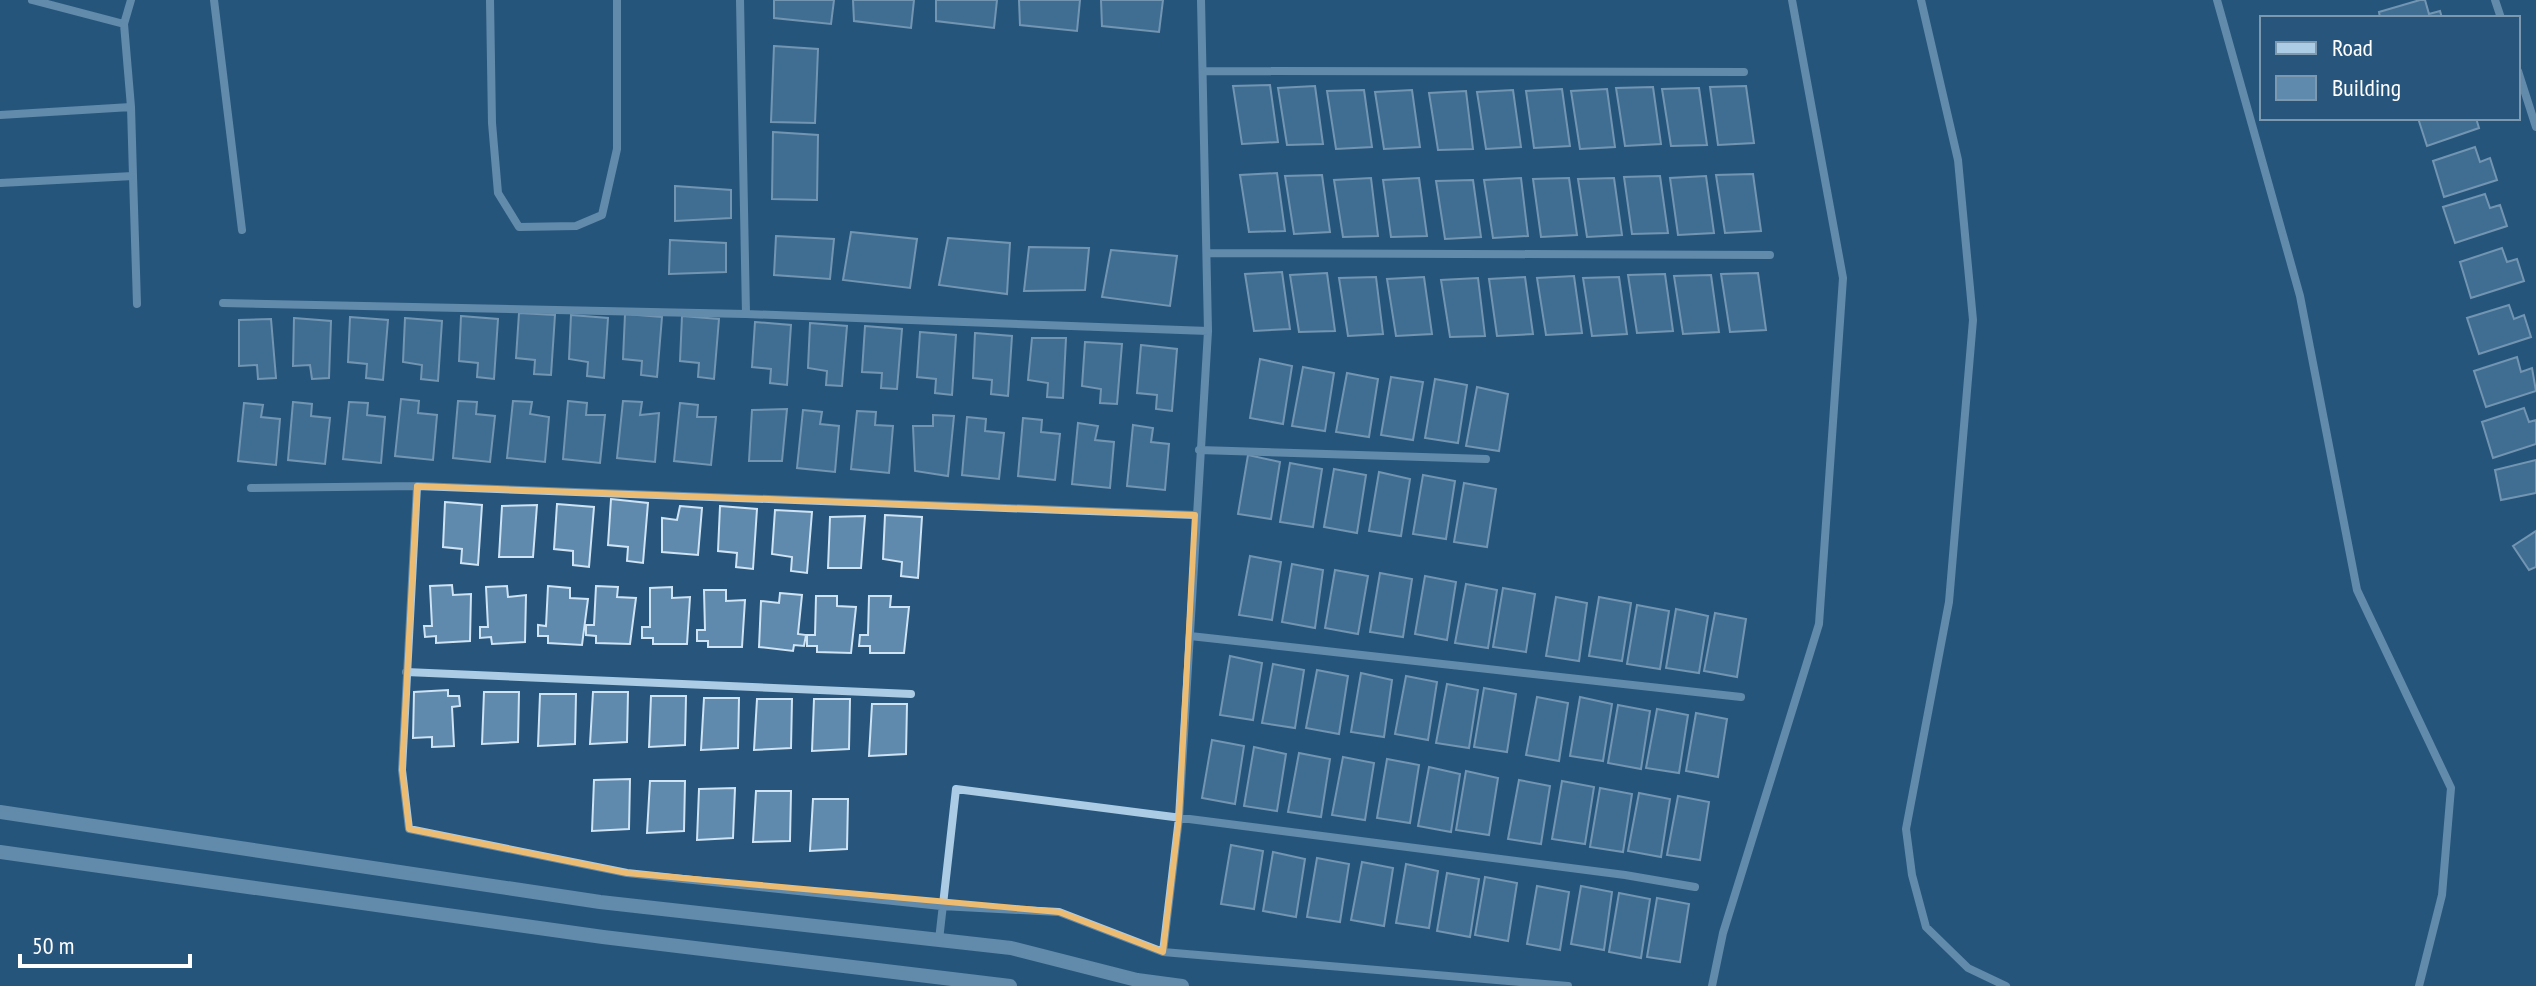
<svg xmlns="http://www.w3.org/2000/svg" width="2536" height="986" font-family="'PT Sans Narrow',sans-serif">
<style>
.building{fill:#608aad;stroke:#cee3f4;stroke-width:2}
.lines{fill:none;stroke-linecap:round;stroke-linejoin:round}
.minor{stroke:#accbe4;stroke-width:8}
.tertiary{stroke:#accbe4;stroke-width:14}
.marked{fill:none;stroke:#ecbc72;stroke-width:6;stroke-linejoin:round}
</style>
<rect width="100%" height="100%" fill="#27557c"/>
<!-- building -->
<path class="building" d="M774 0H834L831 24 774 18Z
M853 0H914L911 28 854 21Z
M936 0H997L994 28 936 21Z
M1019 0H1080L1077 31 1020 25Z
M1101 0H1163L1159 32 1102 26Z
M2420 0H2425L2429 14 2440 11 2442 18H2380L2379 12Z
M774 46 818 49 815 123 771 122Z
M1270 85 1278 142 1242 144 1233 86Z
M1315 86 1323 144 1287 145 1278 88Z
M1746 86 1754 143 1718 145 1710 87Z
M1653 87 1661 144 1625 146 1616 88Z
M1699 88 1707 145 1671 146 1662 89Z
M1562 89 1570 146 1534 148 1526 91Z
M1607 89 1615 147 1580 149 1571 91Z
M1364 90 1372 147 1336 149 1327 91Z
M1412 90 1420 147 1384 149 1375 92Z
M1513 90 1521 147 1486 149 1477 92Z
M1466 91 1473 149 1438 150 1429 93Z
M2418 118H2476L2479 128 2427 146Z
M773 132 818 135 817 200 772 199Z
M2475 147 2480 162 2490 158 2497 180 2444 197 2433 161Z
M1277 173 1285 231 1249 232 1240 175Z
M1753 174 1761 231 1725 233 1716 175Z
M1322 175 1330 232 1294 234 1285 176Z
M1660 176 1668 233 1632 234 1624 177Z
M1706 176 1714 233 1678 235 1670 178Z
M1371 178 1378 236 1343 237 1334 180Z
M1419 178 1427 236 1391 237 1383 180Z
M1521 178 1528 236 1493 238 1484 180Z
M1569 178 1577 235 1541 237 1533 179Z
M1614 178 1622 235 1587 237 1578 179Z
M1473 180 1481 237 1445 239 1436 181Z
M675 186 731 190V218L675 221Z
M2485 194 2490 208 2500 205 2507 226 2455 243 2443 207Z
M851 232 917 239 910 288 843 280Z
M776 236 834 239 830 279 774 275Z
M948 238 1010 243 1007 294 939 285Z
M670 240 726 243V272L669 274Z
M1029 247 1089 248 1085 290 1024 291Z
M2502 248 2507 262 2517 259 2524 281 2471 298 2460 262Z
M1111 250 1177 256 1170 306 1102 297Z
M1282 272 1290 329 1254 331 1245 274Z
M1327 273 1335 331 1299 332 1290 275Z
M1758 273 1766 330 1730 332 1721 274Z
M1665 274 1673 331 1637 333 1628 275Z
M1711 275 1719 332 1683 334 1674 276Z
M1574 276 1582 333 1546 335 1537 278Z
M1376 277 1383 334 1348 336 1339 278Z
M1424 277 1432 334 1396 336 1387 279Z
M1525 277 1533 334 1497 336 1489 279Z
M1619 277 1627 334 1592 336 1583 278Z
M1478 278 1485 336 1450 337 1441 280Z
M2509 305 2514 319 2524 315 2531 337 2479 354 2467 318Z
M519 313 555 315 551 375 534 374 535 360 516 358Z
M625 314 662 317 657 377 641 375 642 361 623 359Z
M571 315 608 318 604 378 587 376 588 362 569 359Z
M461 316 498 319 494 379 477 377 478 363 459 361Z
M682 316 719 319 714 379 698 377 699 363 680 361Z
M350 317 388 320 383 380 366 378 367 364 348 362Z
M294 318 331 321 329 378 312 379 310 365 293 366Z
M405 318 442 321 438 381 421 379 422 365 403 362Z
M271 319 276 378 258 379 257 365 239 366V320Z
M755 322 791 325 787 385 770 383 771 369 752 367Z
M810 323 847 326 842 386 826 385 827 371 808 368Z
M865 326 902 329 897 389 881 388 882 373 862 372Z
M920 332 956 335 952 395 935 393 936 379 917 377Z
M975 333 1012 336 1008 396 991 394 992 380 973 378Z
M1032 338H1066L1063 398 1047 397 1048 383 1028 380Z
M1085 342 1122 344 1117 404 1100 403 1101 389 1082 386Z
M1141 345 1177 349 1172 411 1156 409 1157 395 1137 393Z
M2517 357 2521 372 2532 368 2536 391 2486 407 2474 371Z
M1260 359 1292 366 1283 424 1250 418Z
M1303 367 1334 373 1325 431 1292 426Z
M1347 373 1378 379 1369 437 1336 432Z
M1391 377 1423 382 1413 440 1381 435Z
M1435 379 1467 385 1458 443 1425 438Z
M1477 387 1508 394 1499 451 1466 446Z
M401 399 419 401 418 413 437 415 433 460 395 456Z
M458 401 477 402 476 414 495 416 490 462 453 458Z
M513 401 532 402 530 414 549 417 545 462 507 458Z
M568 401 587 403 586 415H605L600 463 563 459Z
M623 401 642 402 640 415 659 413 655 462 617 458Z
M293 402 312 404 311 416 330 418 325 464 288 460Z
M349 402 368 403 367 415 385 417 381 463 343 459Z
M244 403 263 405 261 417 280 419 276 465 238 461Z
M680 403 698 405 697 417H716L711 465 674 461Z
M2524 408 2529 422 2536 420V444L2493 458 2482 422Z
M787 409 782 461H749L752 410Z
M803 410 822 412 820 424 839 426 835 472 797 468Z
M857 411 876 412 875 425 893 426 889 473 851 469Z
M933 415 954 416 948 476 915 471 913 426H933Z
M967 417 986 419 985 431 1004 433 999 479 962 475Z
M1023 418 1042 420 1041 432 1060 434 1055 480 1018 476Z
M1078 423 1098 426 1095 440 1114 442 1110 488 1072 484Z
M1133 425 1153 428 1151 442 1169 444 1165 490 1127 486Z
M1248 455 1280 462 1271 519 1238 514Z
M2536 460V493L2501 500 2495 470Z
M1290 463 1322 469 1313 527 1280 522Z
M1334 469 1366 475 1357 533 1324 527Z
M1379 472 1410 479 1401 536 1369 531Z
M1423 475 1455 481 1446 539 1413 534Z
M1464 483 1496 489 1487 547 1454 542Z
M611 499 648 503 643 563 627 561 628 547 608 545Z
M445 502 482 505 478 565 461 563 462 549 443 547Z
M557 504 594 507 589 567 573 565V551L554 549Z
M537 505 533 557H499L502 506Z
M680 506 702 508 698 555 662 552V518L677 520Z
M720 506 757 509 753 569 736 567 737 553 718 551Z
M775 510 812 512 807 573 791 571 792 557 772 554Z
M885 515 922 517 918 578 901 576 902 562 883 559Z
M865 516 861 568H828L830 517Z
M2536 531V567L2529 570 2513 546Z
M1250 556 1281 562 1272 620 1239 615Z
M1292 564 1323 570 1315 628 1282 622Z
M1335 570 1368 576 1358 634 1325 628Z
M1380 573 1412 579 1403 637 1370 632Z
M1425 576 1456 582 1447 640 1415 634Z
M1466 584 1497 590 1488 648 1455 643Z
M452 585 453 595 471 594 470 641 436 643V636L425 637 424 626H432L430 586Z
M507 586 508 597 526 595 525 642 492 644 491 637 480 638V627H488L486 587Z
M548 586 570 588V598L588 599 582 645 548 643V636H538V625L546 626Z
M596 586 618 587 617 597 636 598 630 644 596 643V636L586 635V625H594Z
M672 587V598L690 597 687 644H653V638H642V627H650V588Z
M1503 588 1535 594 1526 652 1493 647Z
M704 590H726V601L745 600 742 647H708V641H697V630H705Z
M780 593 802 595 798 634 806 635 804 646 794 645 793 651 759 647 761 601 779 603Z
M816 596H837V606L856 607 851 653 817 652V646H807V635H815Z
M869 596H891L890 607H909L904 653H870V646H859L860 635H868Z
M1556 597 1587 603 1579 661 1546 656Z
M1599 597 1631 603 1622 661 1589 656Z
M1637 605 1669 611 1660 669 1627 664Z
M1676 609 1708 616 1699 673 1666 668Z
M1715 613 1746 619 1737 677 1704 671Z
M1230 656 1262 663 1253 720 1220 715Z
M1273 664 1304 670 1295 728 1262 723Z
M1317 670 1348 676 1339 734 1306 728Z
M1361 673 1392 680 1384 737 1351 732Z
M1406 676 1437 682 1428 740 1395 734Z
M1447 684 1478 690 1469 748 1436 743Z
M1484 688 1516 694 1507 752 1474 747Z
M448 690V696H459L460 706 452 707 454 746 432 747V737L413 738 414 692Z
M484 692H519L518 742 482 744Z
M593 692H628L627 742 590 744Z
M540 694H576L575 744 538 746Z
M651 696H686L685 745 649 747Z
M1537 697 1568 703 1559 761 1526 755Z
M1580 697 1612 704 1603 761 1570 756Z
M704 698H739L738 748 701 750Z
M757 699H792L791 748 754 750Z
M814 699H850L849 749 812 751Z
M872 704H907L906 754 869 756Z
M1618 705 1650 711 1641 769 1608 763Z
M1657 709 1688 715 1679 773 1646 768Z
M1696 713 1727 719 1718 777 1686 771Z
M1212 740 1244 746 1235 804 1202 798Z
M1254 747 1286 754 1277 811 1244 806Z
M1299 753 1330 759 1321 817 1288 812Z
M1343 757 1374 763 1365 820 1332 815Z
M1387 759 1419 765 1410 823 1377 818Z
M1429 767 1460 774 1451 832 1418 826Z
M1466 771 1498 778 1489 835 1456 830Z
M630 779 629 829 592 831 594 780Z
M1519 780 1550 786 1541 844 1508 839Z
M650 781H685L684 831 647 833Z
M1562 781 1594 787 1585 844 1552 839Z
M735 788 733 838 697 840 699 789Z
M1600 788 1632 794 1623 852 1590 847Z
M756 791H791L790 841 753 842Z
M1639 793 1670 799 1661 857 1628 851Z
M1678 796 1709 802 1700 860 1667 855Z
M813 799H848L847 849 810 851Z
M1231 845 1263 851 1254 909 1221 904Z
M1273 852 1305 859 1296 917 1263 911Z
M1317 858 1349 864 1340 922 1307 917Z
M1362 862 1393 868 1384 926 1351 920Z
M1406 864 1438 871 1429 928 1396 923Z
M1447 873 1479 879 1470 937 1437 931Z
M1485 877 1517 883 1508 941 1475 935Z
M1537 886 1569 892 1560 950 1527 944Z
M1581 886 1612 892 1604 950 1571 944Z
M1619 893 1650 899 1641 958 1609 952Z
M1657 898 1689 904 1680 962 1647 957Z"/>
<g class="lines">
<!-- minor -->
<path class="minor" d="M32 0 124 24
M131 0 124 24 131 107
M214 0 242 230
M490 0 492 123 498 193 519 227 576 226 602 215 617 149V0
M740 0 746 314
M1921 0 1958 160 1973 320 1949 602 1906 829 1912 875 1926 927 1968 968 2006 986
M2217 0 2300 296 2357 590 2451 788 2442 895 2419 986
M2495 0 2501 18
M1203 71 1744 72
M2518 71 2536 127
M0 115 131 107 133 176
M0 183 133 176 137 304
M1208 253 1770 255
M223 303 746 314 1208 331
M1199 450 1486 459
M251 488 417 486
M1195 515 417 486 402 770 409 829 627 873 941 906 1059 912 1163 952 1568 986
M1190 636 1741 697
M406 672 911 694
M939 940 956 789 1625 875 1695 887
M1163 952 1179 818 1208 331 1201 0
M1712 986 1723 933 1819 624 1843 278 1792 0"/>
<!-- tertiary -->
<path class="tertiary" d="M0 812 600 902 1011 948 1137 980 1182 986
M0 852 603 937 1010 986"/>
</g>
<!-- marked area -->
<path d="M0 0H2536V986H0ZM417 486 1195 515 1179 818 1163 952 1059 912 627 873 409 829 402 770Z" fill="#27557c" fill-opacity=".55" fill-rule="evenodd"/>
<path class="marked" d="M417 486 1195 515 1179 818 1163 952 1059 912 627 873 409 829 402 770Z"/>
<!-- legend -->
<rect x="2260" y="16" width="260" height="104" fill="#27557c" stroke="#7d99b0" stroke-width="2"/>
<rect x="2276" y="42" width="40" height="12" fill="#accbe4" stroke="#7d99b0" stroke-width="2"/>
<text x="2332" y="56" font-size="24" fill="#ffffff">Road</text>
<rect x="2276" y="76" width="40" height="24" fill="#608aad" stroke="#7d99b0" stroke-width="2"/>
<text x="2332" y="96" font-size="24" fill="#ffffff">Building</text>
<!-- scale -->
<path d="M20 954v12h170v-12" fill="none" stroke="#ffffff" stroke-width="4"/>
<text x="32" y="954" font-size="24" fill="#ffffff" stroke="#27557c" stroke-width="6" paint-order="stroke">50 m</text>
</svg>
